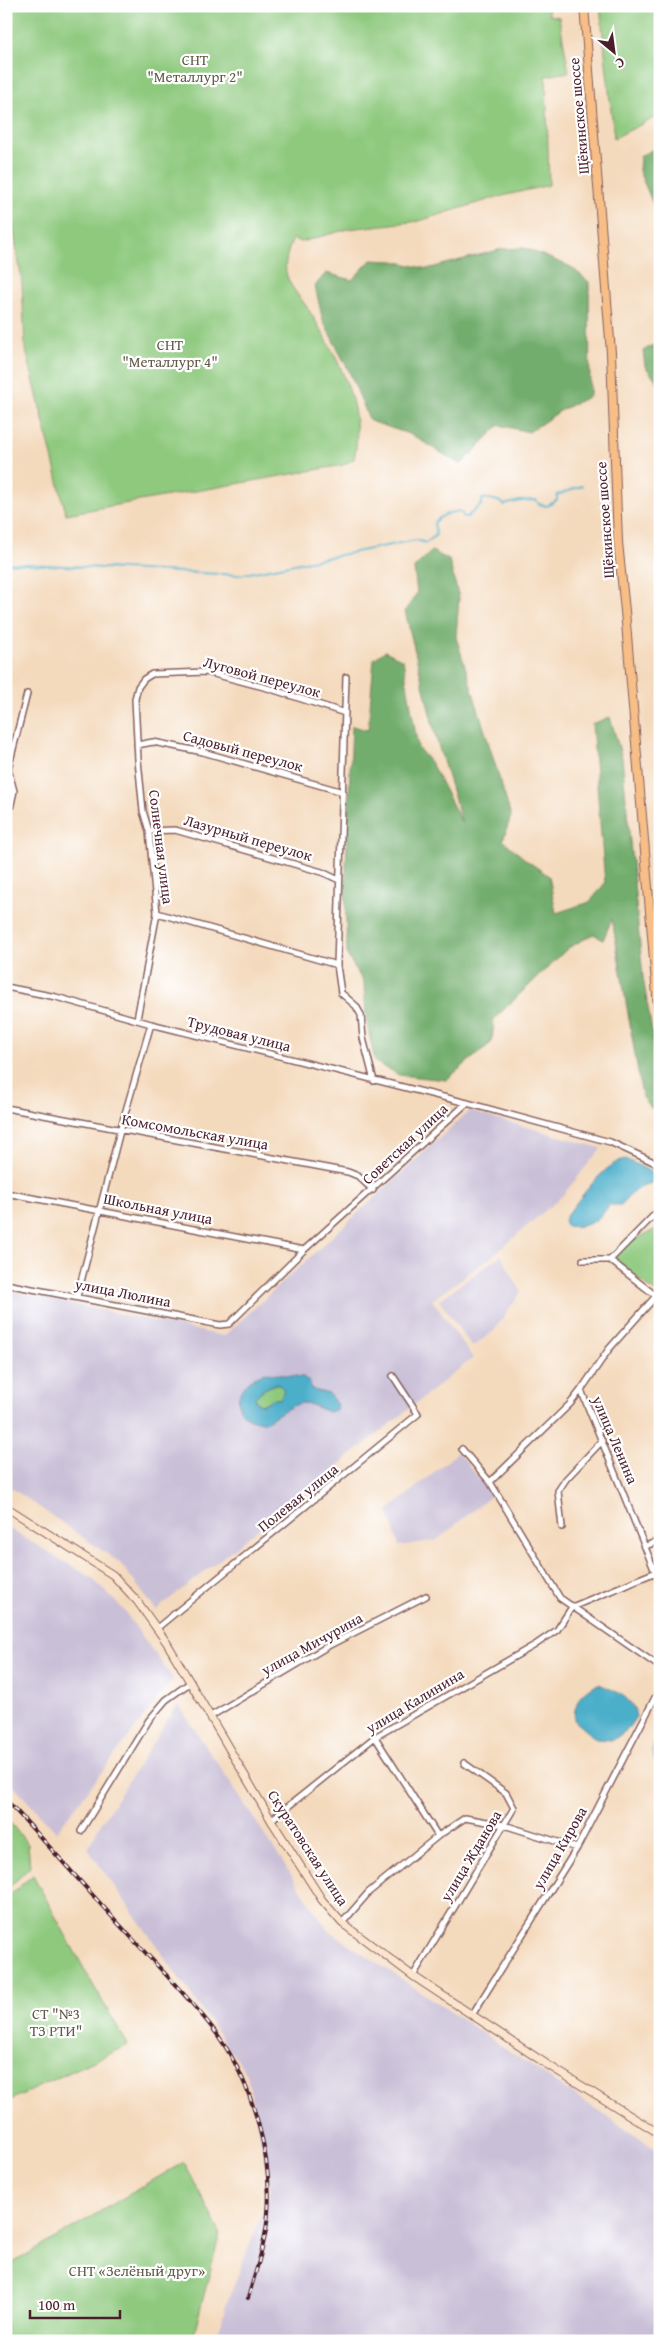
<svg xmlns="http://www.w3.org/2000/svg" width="666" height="2347" font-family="'Gentium Book Plus',serif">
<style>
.industrial{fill:#c9bfd7}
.green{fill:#8ec97e;stroke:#6c7454}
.forest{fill:#72ad6d;stroke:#5e664c}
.water{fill:#4bafca;stroke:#4a677a;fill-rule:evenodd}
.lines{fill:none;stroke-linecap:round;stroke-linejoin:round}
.stream{stroke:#4bafca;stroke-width:2}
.street-casing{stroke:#86605e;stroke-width:8}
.secondary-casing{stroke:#86605e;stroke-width:9}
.primary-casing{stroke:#86605e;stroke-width:10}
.street{stroke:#fff;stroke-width:5}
.secondary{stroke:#fce5cf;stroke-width:7}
.primary{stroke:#f7be87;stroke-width:8}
.rail-casing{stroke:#4a1f2b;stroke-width:4}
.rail{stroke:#fff;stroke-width:2;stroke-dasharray:5.5;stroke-linecap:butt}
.labels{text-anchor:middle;stroke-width:4.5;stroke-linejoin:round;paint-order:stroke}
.park-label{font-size:15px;fill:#625a48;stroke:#fff}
.street-label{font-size:15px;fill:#4a1f2b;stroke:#fff}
</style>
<rect width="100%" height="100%" fill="#fff"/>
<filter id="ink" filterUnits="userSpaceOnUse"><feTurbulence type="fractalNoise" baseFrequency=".02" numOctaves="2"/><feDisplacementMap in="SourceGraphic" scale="10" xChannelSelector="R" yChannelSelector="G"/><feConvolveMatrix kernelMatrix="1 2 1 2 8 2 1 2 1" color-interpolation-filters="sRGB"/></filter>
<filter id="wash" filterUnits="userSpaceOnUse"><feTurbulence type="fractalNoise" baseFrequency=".0096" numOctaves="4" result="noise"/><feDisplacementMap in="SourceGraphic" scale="20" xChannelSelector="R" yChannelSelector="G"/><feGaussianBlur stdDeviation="1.12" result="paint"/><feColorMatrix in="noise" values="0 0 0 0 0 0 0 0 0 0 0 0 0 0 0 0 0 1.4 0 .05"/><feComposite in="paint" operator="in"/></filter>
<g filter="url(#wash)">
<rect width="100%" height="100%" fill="#f4dabd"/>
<!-- industrial -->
<path class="industrial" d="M469 1111 601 1148 563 1195 490 1258 432 1300 473 1358 156 1610 120 1563 6 1484V1290L224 1336Z
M501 1255 521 1292 494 1331 472 1347 439 1300Z
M458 1452 492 1495 437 1540 399 1546 388 1511Z
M6 1527 92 1578 122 1608 173 1679 56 1832 6 1778Z
M178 1704 328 1930 660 2152V2341H215L226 2305 271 2191 247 2074 88 1849 98 1828Z"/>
<!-- green -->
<path class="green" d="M6 6H548L549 15 559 17 569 72 546 76 549 185 494 198 419 221 348 229 301 242 293 239C288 250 283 265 287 276 291 289 303 300 310 312 336 354 366 407 354 459L343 465 66 514 25 346 22 282 6 183Z
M600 6H660V115L614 138Z
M660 1227V1247L655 1262 660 1274V1296L613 1259 630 1242Z
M277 1384 281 1386 285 1390 280 1399H273L261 1405 256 1402 254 1398C261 1390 267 1387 277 1384Z
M6 1818 28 1844 30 1867 6 1891Z
M33 1875 89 1978 128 2045 6 2102V1898Z
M184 2162 220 2233 192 2341H6V2267Z"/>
<!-- forest -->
<path class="forest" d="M660 146V220L639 171 640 156Z
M525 248 571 267 589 282 590 396 563 409 529 432 499 425 461 465 412 435 370 421 348 369 323 321 315 286 326 273 352 280 371 260 394 261 427 269 502 249Z
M660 341V385L645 366 643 351Z
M432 551 449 560 459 598 456 637 511 816 503 840 526 860 549 876 556 913 590 902 605 883 592 724 610 717 622 758 643 977 659 1075 658 1096 652 1109 642 1096 612 919 603 940 594 934 568 948 494 1019 492 1042 446 1080 399 1075 375 1062 366 1018 364 983 347 955 345 888 352 726 368 730 374 659 385 651 403 660 418 748 431 763 462 823 436 738 405 611 417 593 414 568Z"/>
<!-- water -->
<path class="water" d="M626 1159 655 1174V1181L634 1191 621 1205H609C600 1221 585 1229 566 1226L564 1220 566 1216C579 1200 606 1161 626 1159Z
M265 1373 303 1377 308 1381 313 1390 329 1394 337 1405V1409L329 1412C322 1410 316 1406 309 1404 296 1399 277 1416 265 1422 227 1420 232 1382 265 1373ZM276 1384 281 1386 284 1390 280 1399H273L262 1405 256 1402 255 1398C261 1390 267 1387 276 1384Z
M599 1684C615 1691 634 1697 636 1717L627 1730 613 1740 596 1739 574 1720C574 1703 582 1688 599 1684Z
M660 1729V1776C653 1760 649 1743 660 1729Z"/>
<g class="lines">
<!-- stream -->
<path class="stream" d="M6 563 239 575 416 540 426 543 436 535 434 523C441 515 450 512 460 511L464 517H467L482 504V499C488 498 500 500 504 505L520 501 536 500 539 504 547 506 557 500V495L582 486"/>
</g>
</g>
<g filter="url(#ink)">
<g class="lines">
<!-- street casing -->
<g class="street-casing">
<path id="street" d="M346 677 337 965 341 993 356 1006 361 1015 363 1038 374 1081
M137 745 153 742 203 752 343 792
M6 827 14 791 8 769 27 694
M149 831 175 830 322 872 339 880
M157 913 337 965
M6 987 56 997 151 1024 467 1103 610 1142 660 1165
M137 1019 157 913 149 831 143 811 138 760 135 699 138 687 144 679 152 674 206 672 271 689 345 713
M6 1108 348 1172 358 1176 373 1190
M6 1193 304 1250
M583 1260H610L660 1299
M610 1260 660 1209
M6 1284 220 1325 229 1324 304 1250 467 1103
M656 1296 609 1349 581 1390 660 1584
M77 1297 120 1131 151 1024
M462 1449 490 1482 560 1598 660 1667
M490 1482 570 1404 581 1390
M562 1527 558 1491 566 1479 602 1441
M646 1546 660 1540
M572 1607 656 1572
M157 1628 418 1414 393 1376
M211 1716 328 1646 426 1596
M375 1737 438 1836
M271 1820 375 1737 535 1645 557 1630 572 1607
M81 1831 149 1720 166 1700 191 1682
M342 1923 369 1892 438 1836 465 1818 504 1825 577 1848
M413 1976 514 1808 506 1793 464 1763
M472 2015 577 1848 660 1688"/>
</g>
<!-- secondary casing -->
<g class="secondary-casing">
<path id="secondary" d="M6 1507 113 1575 137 1601 167 1643 271 1820 322 1900 342 1923 413 1976 548 2065 660 2134"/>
</g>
<!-- primary casing -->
<g class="primary-casing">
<path id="primary" d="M584 6 611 353 618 542 625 611 660 1032"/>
</g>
<!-- street -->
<use href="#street" class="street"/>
<!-- secondary -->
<use href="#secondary" class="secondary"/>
<!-- primary -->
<use href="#primary" class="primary"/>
<!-- rail casing -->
<g class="rail-casing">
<path id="rail" d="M6 1800C48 1844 87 1890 129 1935 158 1967 191 1999 217 2034 251 2081 273 2155 268 2213 266 2242 256 2270 248 2298"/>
</g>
<!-- rail -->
<use href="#rail" class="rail"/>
</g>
</g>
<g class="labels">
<!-- park labels -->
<g class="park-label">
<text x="195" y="65">СНТ<tspan x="195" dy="17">"Металлург 2"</tspan></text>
<text x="170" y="350">СНТ<tspan x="170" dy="17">"Металлург 4"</tspan></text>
<text x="56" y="2019">СТ "№3<tspan x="56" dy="17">ТЗ РТИ"</tspan></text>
<text x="137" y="2276">СНТ «Зелёный друг»</text>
</g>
<!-- street labels -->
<g class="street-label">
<text transform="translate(579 116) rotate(-95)" y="5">Щёкинское шоссе</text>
<text transform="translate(605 520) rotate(-94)" y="5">Щёкинское шоссе</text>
<text transform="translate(262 677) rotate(15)" y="5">Луговой переулок</text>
<text transform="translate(243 751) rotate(15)" y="5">Садовый переулок</text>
<text transform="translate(248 838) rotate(16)" y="5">Лазурный переулок</text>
<text transform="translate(161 847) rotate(83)" y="5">Солнечная улица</text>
<text transform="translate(239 1034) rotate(14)" y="5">Трудовая улица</text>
<text transform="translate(195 1132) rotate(10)" y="5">Комсомольская улица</text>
<text transform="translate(405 1144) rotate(-43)" y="5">Советская улица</text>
<text transform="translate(158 1209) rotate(11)" y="5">Школьная улица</text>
<text transform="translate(123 1293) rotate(11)" y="5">улица Люлина</text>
<text transform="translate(615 1440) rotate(67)" y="5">улица Ленина</text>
<text transform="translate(298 1498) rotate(-39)" y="5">Полевая улица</text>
<text transform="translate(312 1644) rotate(-29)" y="5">улица Мичурина</text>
<text transform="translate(415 1701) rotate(-31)" y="5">улица Калинина</text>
<text transform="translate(308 1848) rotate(57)" y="5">Скуратовская улица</text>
<text transform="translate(560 1848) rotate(-60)" y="5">улица Кирова</text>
<text transform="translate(471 1856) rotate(-59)" y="5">улица Жданова</text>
</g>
</g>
<!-- margin -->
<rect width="666" height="2347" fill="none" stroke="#fff" stroke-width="25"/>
<!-- north arrow -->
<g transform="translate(614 52) rotate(151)" stroke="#ffffff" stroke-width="4" paint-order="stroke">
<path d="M0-4L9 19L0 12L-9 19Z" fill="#4a1f2b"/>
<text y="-8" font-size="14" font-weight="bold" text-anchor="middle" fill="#4a1f2b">С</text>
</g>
<!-- scale -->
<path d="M30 2310v8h90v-8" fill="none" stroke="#4a1f2b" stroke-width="2.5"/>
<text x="38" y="2310" font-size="15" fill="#4a1f2b" stroke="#ffffff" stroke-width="4" paint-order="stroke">100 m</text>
</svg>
